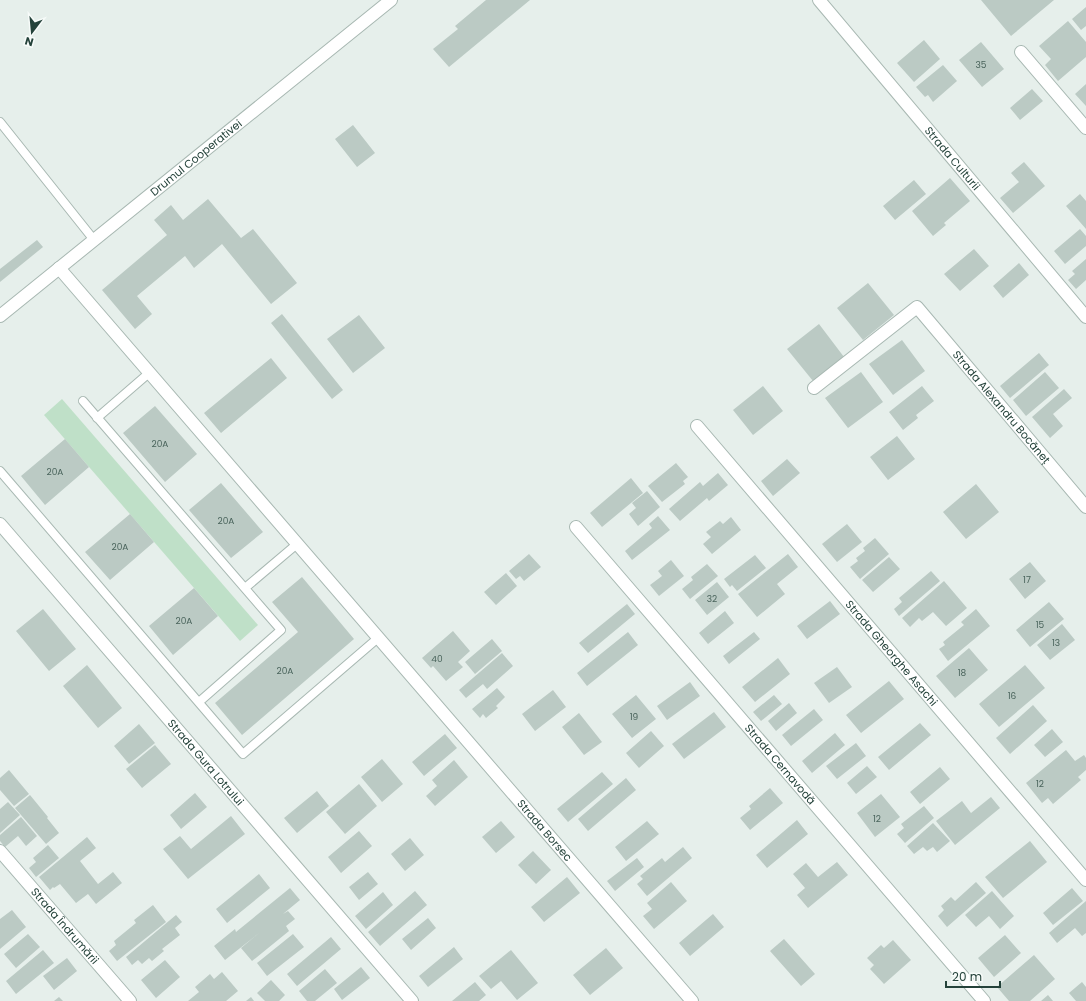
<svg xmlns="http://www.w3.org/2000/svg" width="1086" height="1001" font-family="Poppins,sans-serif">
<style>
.green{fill:#bfe0c8}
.building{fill:#bbcac4}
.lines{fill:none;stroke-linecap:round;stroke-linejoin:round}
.service-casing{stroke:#a8b8b2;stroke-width:10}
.minor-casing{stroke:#a8b8b2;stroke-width:14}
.service{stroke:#fff;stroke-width:8}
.minor{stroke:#fff;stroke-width:12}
.labels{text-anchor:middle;stroke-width:3;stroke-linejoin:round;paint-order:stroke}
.number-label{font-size:9px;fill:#4a645c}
.street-label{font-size:11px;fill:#24423a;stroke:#f7fbf9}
</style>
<rect width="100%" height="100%" fill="#e6efeb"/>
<!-- green -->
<path class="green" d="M62 399 258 625 240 641 44 415Z"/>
<!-- building -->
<path class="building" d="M486 0H530L449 67 433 49 458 29 455 26Z
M981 0H1054L1011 36Z
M1086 7V26L1081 30 1072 19Z
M1068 21 1086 42V57L1058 81 1045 65 1051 59 1039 46Z
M924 40 940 59 914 82 897 63Z
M981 42 1004 69 982 87 959 60Z
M943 65 957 81 933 102 928 95 925 97 916 87Z
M1086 84V106L1075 94Z
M1032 89 1043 101 1020 120 1010 108Z
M353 125 375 153 357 167 335 139Z
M1024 162 1045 186 1013 213 1000 198 1019 182 1011 173Z
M950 178 970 201 944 223 946 225 933 236 912 211Z
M914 180 926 194 895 220 883 206Z
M1080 194 1086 201V229L1066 206Z
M208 199 241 238 253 229 297 283 271 304 222 244 194 268 185 256 137 296 152 314 135 329 102 290 167 235 154 220 171 205 183 220Z
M1080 229 1086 236V246L1065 264 1054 251Z
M37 240 43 247 0 282V269Z
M974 249 989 266 960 291 944 274Z
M1086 259V280L1076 289 1068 280 1075 274 1072 271Z
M1019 263 1029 275 1003 298 993 286Z
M868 283 894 315 863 340 837 308Z
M282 314 343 390 332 399 271 323Z
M359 315 385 348 353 373 327 339Z
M819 324 844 357 813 381 787 349Z
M902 340 925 371 893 395 869 364Z
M1039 353 1049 365 1010 398 1000 386Z
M271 358 287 378 221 433 204 413Z
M861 372 883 402 848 428 825 398Z
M1045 372 1059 388 1026 416 1013 400Z
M763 386 783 411 753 435 733 410Z
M922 386 934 401 916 415 918 418 903 430 889 412Z
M1064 389 1072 398 1053 414 1063 426 1050 438 1032 417Z
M155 406 197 454 165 482 123 433Z
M897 436 915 459 888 480 870 457Z
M65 439 89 467 45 505 21 476Z
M787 459 800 473 773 496 761 481Z
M676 463 688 477 683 481 685 484 662 502 648 486Z
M718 473 728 485 709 501 707 498 680 521 669 509 700 482 703 486Z
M631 478 643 493 602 527 590 513Z
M221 483 263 532 231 558 189 510Z
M976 484 999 512 966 539 943 512Z
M647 491 660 507 638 526 629 514 636 508 632 503Z
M130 514 154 542 110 580 85 552Z
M658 516 670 530 632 560 625 551 652 528 649 524Z
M731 517 741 530 712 554 703 544 711 537 706 532 720 521 723 524Z
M847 524 862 542 837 562 822 544Z
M875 538 889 554 860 579 850 567 858 561 856 558 865 551 863 548Z
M529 554 541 567 524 581 520 576 516 579 509 571Z
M788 554 798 567 777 584 785 594 757 617 738 594Z
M755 555 766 568 737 591 732 585 730 587 724 579Z
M889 557 900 569 873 592 862 580Z
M671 560 684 576 659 596 650 585 662 576 658 571Z
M1030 562 1046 581 1025 599 1009 579Z
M707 564 718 576 690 599 682 589 693 580 691 577Z
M931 571 940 581 899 616 894 609 902 602 899 598Z
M506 573 517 586 496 605 484 592Z
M302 577 354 639 242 735 215 703 298 632 272 602Z
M944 581 967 608 946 626 933 612 922 621 919 618 910 627 902 618Z
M717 582 729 597 707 615 695 600Z
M194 588 218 616 173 655 149 626Z
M830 601 840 614 807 639 797 626Z
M1049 602 1064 619 1030 647 1016 630Z
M627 604 635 614 588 653 579 643Z
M43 609 76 649 49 671 16 631Z
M976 609 990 626 948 661 939 649 945 645 943 642 964 625 961 622Z
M725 611 734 623 708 644 699 633Z
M1062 624 1075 640 1050 660 1037 645Z
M453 631 470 651 458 662 463 667 446 681 433 666 431 668 422 658Z
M628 632 638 645 587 686 577 673Z
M754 632 760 639 729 664 723 656Z
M492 639 502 651 475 674 465 662Z
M969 648 988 670 955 698 936 676Z
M502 653 513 666 487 689 483 684 466 698 459 690Z
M778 658 790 674 755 702 742 687Z
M87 665 122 708 98 728 63 686Z
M1025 665 1045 688 999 727 979 704Z
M837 667 852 687 829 703 814 683Z
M889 681 904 699 861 733 846 715Z
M690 682 700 696 667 720 657 706Z
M497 688 505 697 496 706 498 708 486 718 483 714 480 718 472 709Z
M553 690 566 707 535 731 522 714Z
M636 695 656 719 632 738 612 714Z
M774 695 782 704 761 721 753 712Z
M789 703 797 713 776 731 768 721Z
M1033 705 1047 721 1010 754 996 738Z
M814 709 823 720 791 746 782 735Z
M714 712 726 727 684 759 672 744Z
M579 713 602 742 584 755 562 727Z
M920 723 931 735 889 770 878 757Z
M139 724 155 743 129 764 114 746Z
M1052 729 1063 742 1045 757 1034 745Z
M651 731 664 746 639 768 626 753Z
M835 733 845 745 812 773 802 761Z
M445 734 457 748 424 776 412 762Z
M856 743 866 756 837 779 826 766Z
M155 745 171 764 142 788 126 769Z
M1066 750 1075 761 1084 755 1086 758V770L1078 777 1081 780 1053 804 1048 798 1042 803 1026 783Z
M382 759 403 784 382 802 361 777Z
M454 760 468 777 435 806 426 796 437 786 432 780Z
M867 766 877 777 856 794 847 783Z
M940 767 950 779 920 804 910 792Z
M9 770 29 794 14 806 0 790V778Z
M602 772 613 784 568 822 557 809Z
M626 778 636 790 588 831 578 819Z
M359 784 377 806 345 834 326 812Z
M770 788 783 803 750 830 740 818 751 809 749 806Z
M317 791 329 806 297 833 284 818Z
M195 793 207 807 181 829 170 815Z
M881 794 900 817 875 837 857 813Z
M30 795 48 817 47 818 59 833 46 844 15 808Z
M991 797 1000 808 955 845 936 821 962 801 971 813Z
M8 802 20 815 0 833V809Z
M924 806 934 818 905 843 897 834 904 828 901 824Z
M231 816 245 834 188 879 163 849 180 836 191 849Z
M21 817 37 836 26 846 18 836 5 847 0 841V835Z
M797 820 808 834 767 868 756 855Z
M501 821 515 837 496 853 482 837Z
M647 821 659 834 626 861 615 847Z
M933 823 950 841 937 852 933 847 927 851 923 847 914 854 907 846Z
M359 831 372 846 341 873 328 857Z
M87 837 96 848 80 861 98 884 113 872 122 883 96 904 88 894 76 903 60 884 54 888 53 887 50 890 39 877Z
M410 838 424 855 405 871 391 854Z
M1030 841 1047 862 1003 898 985 877Z
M48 845 59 858 36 877 29 868 36 862 33 858Z
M683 847 692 858 647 896 637 884 643 879 640 876 662 858 665 862Z
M533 851 551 870 536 884 518 865Z
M637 858 644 867 615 891 607 881Z
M837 862 848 875 808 908 797 895 805 888 793 874 806 863 818 877Z
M368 872 378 884 359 900 349 887Z
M259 874 270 888 227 923 216 909Z
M567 877 580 893 544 922 531 907Z
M671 882 687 901 654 929 643 916 652 909 647 903Z
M976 882 986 893 947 927 938 916 944 910 941 906 951 897 955 901Z
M290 888 300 900 283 914 288 911 295 919 286 926 289 931 252 961 241 948 259 933 225 960 214 946 235 929 236 932Z
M1072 888 1083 901 1053 925 1043 913Z
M415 891 427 905 380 946 368 932Z
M992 891 1014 916 1000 929 989 916 976 927 965 915Z
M383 892 393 905 366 929 355 916Z
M1086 901V933L1082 936 1075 928 1057 943 1049 933Z
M153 905 166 922 117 961 109 951 116 945 114 941 136 923 134 920Z
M12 910 26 927 0 949V919Z
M713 914 724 927 690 956 679 943Z
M176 915 182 922 175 928 180 935 162 949 164 951 152 961 149 958 142 964 138 960 132 965 126 957Z
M428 918 436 928 411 950 402 939Z
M28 934 40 947 16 968 4 954Z
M293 934 304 947 267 976 257 963Z
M1005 935 1021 953 994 977 978 958Z
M331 937 341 949 297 986 287 974Z
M784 939 815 974 801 986 770 951Z
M893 940 911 960 884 984 870 969 874 965 867 958 881 945 884 948Z
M454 947 463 959 428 987 419 976Z
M606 948 623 968 590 995 573 975Z
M43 950 54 963 16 994 6 981Z
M511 950 538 983 517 1000 501 981 491 989 479 976Z
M1034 955 1055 979 1030 1001H1009L997 987Z
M67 958 77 971 54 990 43 976Z
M165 960 180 977 156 998 141 980Z
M361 967 370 978 342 1000 334 989Z
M325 969 337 983 315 1001H307L299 991Z
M222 972 238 991 226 1001H188L199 992 195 987 210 974 214 979Z
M271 980 285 995 279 1001H265L257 993Z
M475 982 486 995 479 1001H452Z
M1082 982 1086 987V1001H1076L1069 993Z
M1048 995 1053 1001H1041Z
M59 997 63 1001H54Z
M251 997 254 1001H246Z"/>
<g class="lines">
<!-- service casing -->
<g class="service-casing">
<path id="service" d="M0 122 94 240
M83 401 281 630 199 702
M97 418 149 373
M0 471 243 754 378 638
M245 588 297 544"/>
</g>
<!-- minor casing -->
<g class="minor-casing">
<g id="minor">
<path id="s1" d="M819 0 1086 317"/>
<path d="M1021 52 1086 128"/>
<path id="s2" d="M59 268 692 1001"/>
<path id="s3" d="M0 316 391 0"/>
<path id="s4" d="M814 388 917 307 1086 507"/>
<path id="s5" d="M697 426 1086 880"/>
<path id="s6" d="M0 524 412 1001"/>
<path id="s7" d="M576 527 984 1001"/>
<path id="s8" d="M0 851 130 1001"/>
</g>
</g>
<!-- service -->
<use href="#service" class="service"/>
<!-- minor -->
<use href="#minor" class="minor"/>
</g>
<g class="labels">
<!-- number labels -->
<g class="number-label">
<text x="981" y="68">35</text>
<text x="160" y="447">20A</text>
<text x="55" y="475">20A</text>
<text x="226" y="524">20A</text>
<text x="120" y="550">20A</text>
<text x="1027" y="583">17</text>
<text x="712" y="602">32</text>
<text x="184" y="624">20A</text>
<text x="1040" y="628">15</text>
<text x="1056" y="646">13</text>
<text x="437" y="662">40</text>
<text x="285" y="674">20A</text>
<text x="962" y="676">18</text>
<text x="1012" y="699">16</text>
<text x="634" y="720">19</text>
<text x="1040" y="787">12</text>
<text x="877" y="822">12</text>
</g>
<!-- street labels -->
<g class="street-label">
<text dy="4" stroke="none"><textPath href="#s3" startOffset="252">Drumul Cooperativei</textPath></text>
<text dy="4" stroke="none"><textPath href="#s1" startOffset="207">Strada Culturii</textPath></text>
<text dy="4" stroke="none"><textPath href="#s4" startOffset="262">Strada Alexandru Bocăneț</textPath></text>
<text dy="4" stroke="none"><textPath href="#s5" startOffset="299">Strada Gheorghe Asachi</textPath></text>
<text dy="4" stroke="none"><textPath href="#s6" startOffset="315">Strada Gura Lotrului</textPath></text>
<text dy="4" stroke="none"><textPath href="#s7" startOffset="313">Strada Cernavodă</textPath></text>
<text dy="4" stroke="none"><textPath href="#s2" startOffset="743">Strada Borsec</textPath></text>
<text dy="4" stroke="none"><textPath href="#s8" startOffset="99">Strada Îndrumării</textPath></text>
</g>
</g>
<!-- north arrow -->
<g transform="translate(32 32) rotate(196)" stroke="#f7fbf9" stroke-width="3" paint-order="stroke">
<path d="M0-3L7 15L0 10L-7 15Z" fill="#24423a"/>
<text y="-6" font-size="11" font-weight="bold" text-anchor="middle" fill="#24423a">N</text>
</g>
<!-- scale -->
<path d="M946 981v6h54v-6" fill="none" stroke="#24423a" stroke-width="2"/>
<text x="952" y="981" font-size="12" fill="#24423a" stroke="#f7fbf9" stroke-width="3" paint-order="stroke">20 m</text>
</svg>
